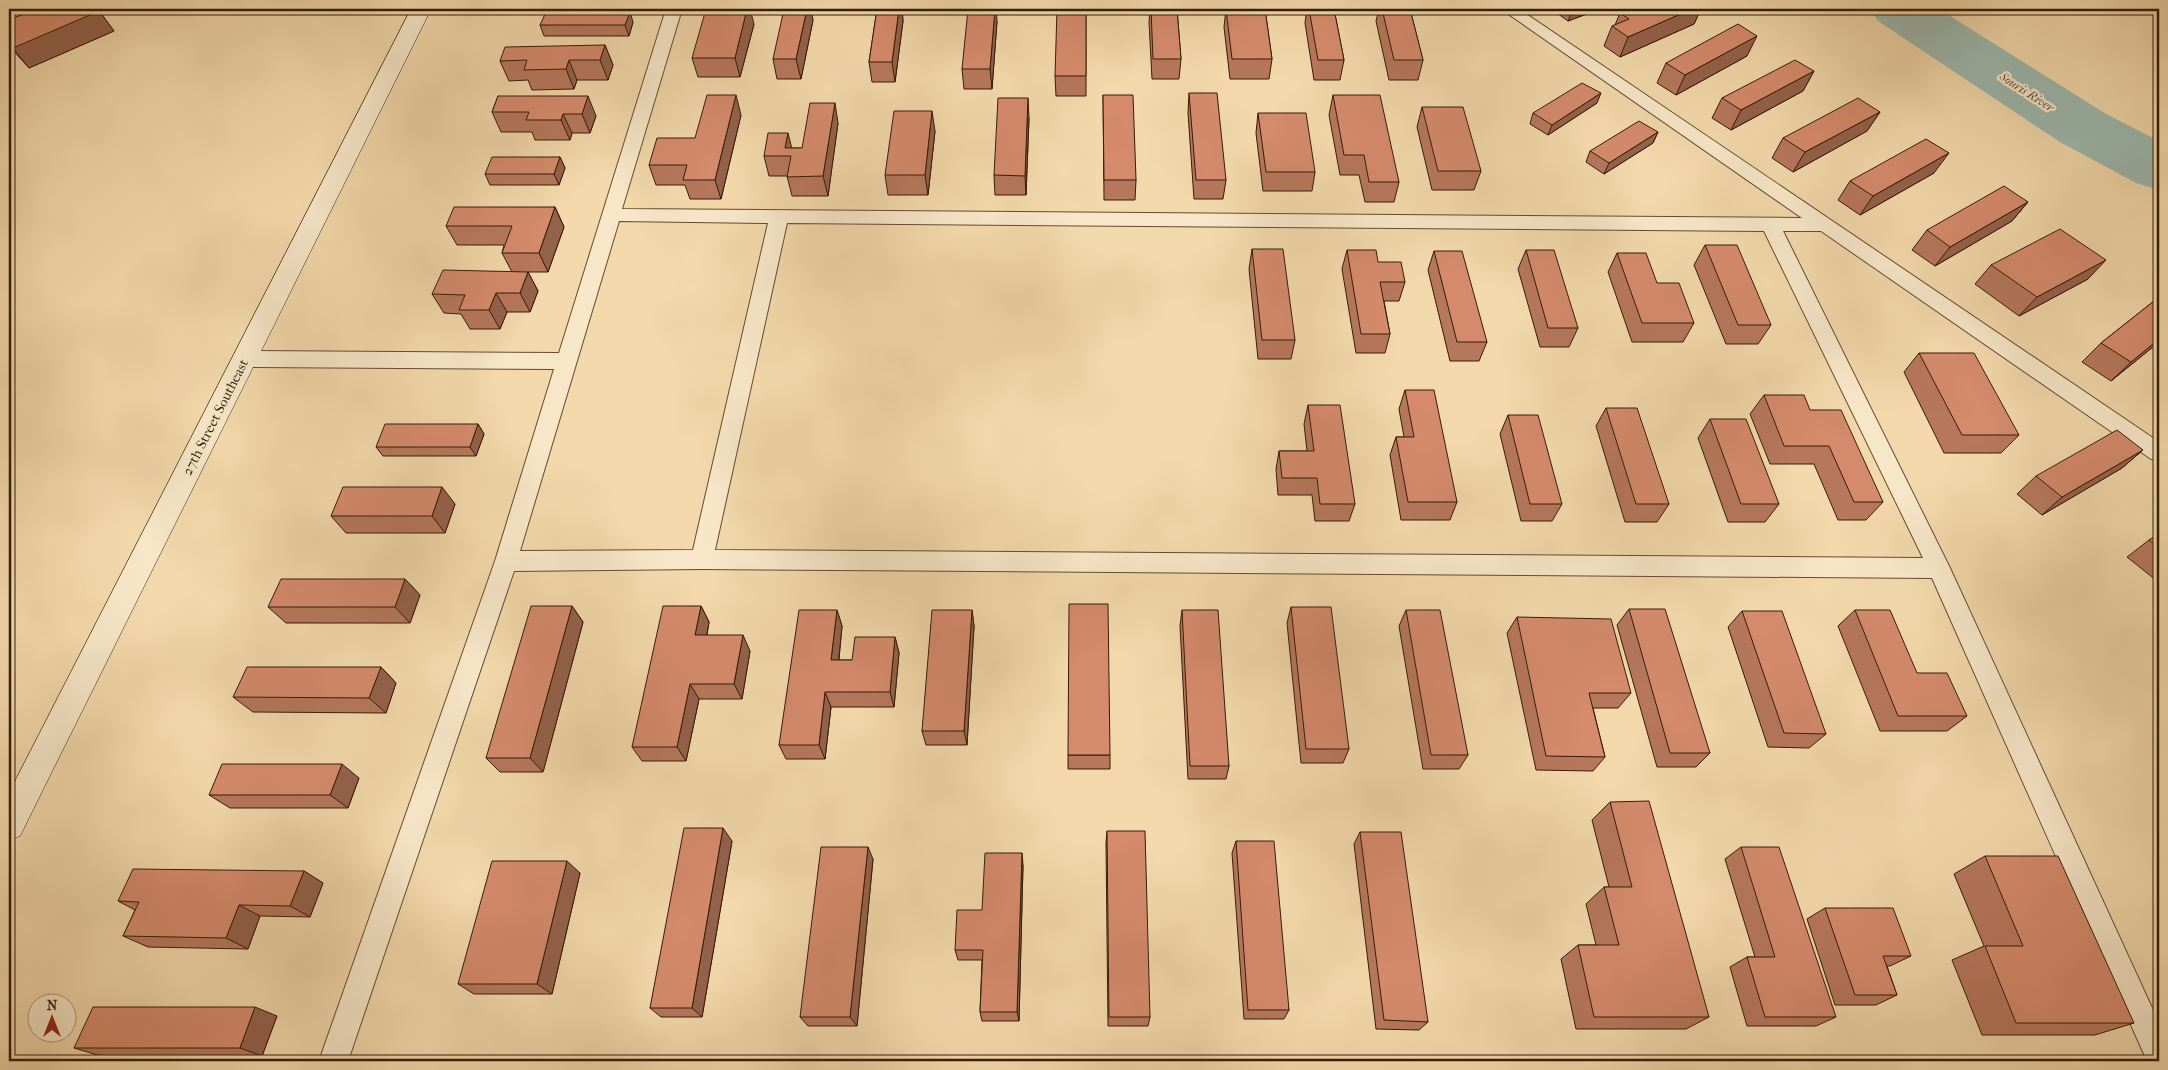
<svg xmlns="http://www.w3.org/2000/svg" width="2168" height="1070" font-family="'IM FELL French Canon',serif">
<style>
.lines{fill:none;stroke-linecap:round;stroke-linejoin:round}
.river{fill:#9cb9af;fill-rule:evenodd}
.lane-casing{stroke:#644b30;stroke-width:2}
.secondary-casing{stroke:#351c07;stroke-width:1}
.lane{fill:#f7e6c8;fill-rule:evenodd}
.secondary{fill:#f7e6c8;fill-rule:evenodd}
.wall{fill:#b6775c;stroke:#351c07}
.shaded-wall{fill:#94614b;stroke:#351c07}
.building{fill:#d48a6b;stroke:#351c07}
.labels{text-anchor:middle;stroke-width:5;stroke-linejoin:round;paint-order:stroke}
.far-water-label{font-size:12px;font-style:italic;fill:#544b39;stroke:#f7e6c8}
.street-label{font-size:14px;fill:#351c07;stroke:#f7e6c8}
</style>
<rect width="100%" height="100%" fill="#f2d8aa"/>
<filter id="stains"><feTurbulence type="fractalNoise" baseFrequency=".004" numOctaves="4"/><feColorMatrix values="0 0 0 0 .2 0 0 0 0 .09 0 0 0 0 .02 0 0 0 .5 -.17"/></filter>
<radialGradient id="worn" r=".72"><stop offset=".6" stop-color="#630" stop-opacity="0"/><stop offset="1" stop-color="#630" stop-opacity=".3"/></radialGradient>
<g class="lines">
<!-- river -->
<path class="river" d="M1870 9H1939L2106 114 2159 141V190L2136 183 2060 142 1878 21Z"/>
<!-- lane casing -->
<g class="lane-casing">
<path id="lane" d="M666 9H682L622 209 1802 218 1501 9H1519L2159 442V461L2151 459 1821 231H1783L1950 568 2159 1023V1061H2147L1932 578 702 569 514 571 348 1061H319L495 561 554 369 244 367 237 364 234 359 237 354 244 351 559 353ZM619 221 768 223 693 550 520 551ZM787 223 1764 231 1923 558 715 550Z"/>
</g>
<!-- secondary casing -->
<g class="secondary-casing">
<path id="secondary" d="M411 9H431L20 836 9 840V793Z"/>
</g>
<!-- lane -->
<use href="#lane" class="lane"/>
<!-- secondary -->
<use href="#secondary" class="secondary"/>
</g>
<!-- wall -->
<path class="wall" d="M36 9H107L100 12 114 31 29 68 9 46V20Z
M877 9H902L903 21 895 82H872L869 62Z
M1086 9V96H1056L1055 76Z
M1150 9H1177L1181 59 1179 79H1152L1149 22Z
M1226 9H1265L1272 59 1269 79H1230L1224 27Z
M1307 9H1334L1344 60 1340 80H1314L1305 23Z
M1379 9H1410L1423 60 1418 80H1389L1376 21Z
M1554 9H1600L1568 21 1554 11Z
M1650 9H1701L1694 24 1620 57 1604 46 1612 26 1615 25 1620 13 1647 10Z
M813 20 801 79H777L773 59Z
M997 21 992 89H964L962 69Z
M633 22 629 36H544L540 25Z
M754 24 740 77H698L692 58Z
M605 45 613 65 608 80H577L574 89 532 90 528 80 509 81 500 61Z
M1747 56 1676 95 1657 83 1666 63Z
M1814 71 1803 91 1731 130 1712 118 1722 98Z
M1189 93 1226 180 1223 199H1194L1188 113Z
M1103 95 1136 180 1135 200H1104Z
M1333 95 1399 182 1394 202H1365L1359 175H1340L1329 115Z
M498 96 596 116 590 133H572L570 140H535L532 132H501L492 112Z
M1597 103 1548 135 1530 124 1533 113Z
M1422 107 1481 171 1474 190H1432L1417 127Z
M1880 112 1867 131 1793 172 1772 158 1783 138Z
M1258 113 1315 172 1312 191H1263L1256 133Z
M741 115 721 199H690L685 185H656L649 165 695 138Z
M1029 118 1026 195H995L994 175Z
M838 123 828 196H792L787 176H769L764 156 792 148H802Z
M935 131 928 195H888L885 175Z
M1658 132 1653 143 1604 174 1586 162 1590 151Z
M560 157 565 168 559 185H490L485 174Z
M1934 173 1860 215 1838 200 1850 181Z
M2028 202 2012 221 1935 266 1912 250 1927 230Z
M555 207 564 227 548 272H528L538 291 530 312H507L500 329H470L461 314 444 313 432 294 512 272 502 253 504 245H457L446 226Z
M1705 245 1771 325 1758 344H1726L1694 265Z
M1252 249 1295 340 1291 359H1258L1249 269Z
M1347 250 1378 262 1405 282 1399 301H1384L1390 334 1385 353H1356L1342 269Z
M1526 250 1578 328 1569 347H1540L1518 269Z
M1434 251 1487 342 1479 361H1450L1428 270Z
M1617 253 1657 283 1694 323 1683 342H1632L1608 272Z
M1991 265 2088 279 2019 316 1975 284Z
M2159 297V342L2111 381 2082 362 2101 343Z
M1919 353 2019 435 2001 453H1944L1904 372Z
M1405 390 1457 502 1450 520H1401L1390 455 1396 437H1404L1399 409Z
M1764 395 1810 410 1883 502 1866 520H1838L1814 464H1770L1750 414Z
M1308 405 1355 504 1349 521H1315L1312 495H1278L1276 469 1279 451H1307L1304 424Z
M1606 408 1669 504 1657 522H1625L1596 426Z
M1508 415 1562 504 1552 521H1521L1500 434Z
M1710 419 1779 504 1765 522H1728L1698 438Z
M478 424 484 434 476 456H383L376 447Z
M2143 450 2122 468 2042 515 2017 494 2036 476Z
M455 504 445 533H346L331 516Z
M2159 534V580L2157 581 2127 557 2149 540Z
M405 579 420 595 410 623H286L268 607Z
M572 606 583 622 543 772H500L486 758Z
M701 606 709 622 707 635 750 651 742 699H699L686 761H642L632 747Z
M1291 607 1349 749 1343 763H1301L1287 623Z
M1629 609 1710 753 1696 767H1657L1617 625Z
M837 610 842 626 839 660H852L895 637 899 653 894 707H831L825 759H786L779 745Z
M972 610 974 626 967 745H926L922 731Z
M1182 610 1229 766 1226 779H1188L1180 626Z
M1406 610 1468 755 1459 769H1423L1399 626Z
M1855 610 1917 673 1967 716 1947 731H1880L1838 626Z
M1742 611 1826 734 1809 748 1768 747 1728 627Z
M1517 617 1631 693 1618 708H1593L1605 757 1593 771 1536 770 1507 633Z
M381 667 396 683 386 713 253 712 233 697Z
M1068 755H1110V769H1068Z
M359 778 348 808H230L209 795Z
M1610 802 1709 1017 1686 1029H1576L1561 959 1578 945H1596L1586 904 1604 887H1609L1592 820Z
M1107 831 1150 1017 1148 1026H1108L1106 843Z
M1360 832 1428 1022 1419 1030 1376 1029 1354 844Z
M732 841 702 1017H661L650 1008Z
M1236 841 1289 1010 1284 1019H1244L1232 853Z
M1741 847 1836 1017 1816 1026H1747L1730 967 1747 957H1755L1725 859Z
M1985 856 2134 1023 2095 1035H1982L1952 960 1984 946 1954 874Z
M873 859 857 1026H808L800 1017Z
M1023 865 1019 1021H982L980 1012 982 960H958L955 950 982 910Z
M304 871 323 883 310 917 260 916 248 949 148 947 123 936 135 910 118 901Z
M580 873 552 994H474L458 984Z
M1825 908 1911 956 1890 966H1887L1897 995 1876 1005H1835L1807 919Z
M277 1016 262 1056H101L74 1048Z"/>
<!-- shaded-wall -->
<path class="shaded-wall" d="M91 9H107L100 12 114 31 29 68 13 48Z
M747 9H750L754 24 740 77 735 58Z
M807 9H811L813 20 801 79 796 59Z
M899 9H902L903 21 895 82 892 62Z
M995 9H996L997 21 992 89 990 69Z
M1573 9H1600L1568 21Z
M1692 9H1701L1694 24 1620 57 1628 37Z
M630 12 633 22 629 36 625 25Z
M1757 36 1747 56 1676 95 1685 75Z
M605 45 613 65 608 80 600 60Z
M569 60 577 80 574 89 566 69Z
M1814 71 1803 91 1731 130 1741 110Z
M1601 93 1597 103 1548 135 1552 125Z
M736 95 741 115 721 199 715 180Z
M588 96 596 116 590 133 582 114Z
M1028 98 1029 118 1026 195 1025 176Z
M835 103 838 123 828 196 823 176Z
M932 111 935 131 928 195 925 175Z
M1880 112 1867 131 1793 172 1805 152Z
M563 114 572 133 570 140 561 120Z
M1658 132 1653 143 1604 174 1609 163Z
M788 133 793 153 791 156 785 148Z
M1949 153 1934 173 1860 215 1873 196Z
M560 157 565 168 559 185 554 174Z
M2028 202 2012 221 1935 266 1950 247Z
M555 207 564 227 548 272 539 253Z
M2106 260 2088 279 2019 316 2037 297Z
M528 272 538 291 530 312 520 293Z
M496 293 507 312 500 329 489 310Z
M2159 339V342L2111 381 2131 362Z
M478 424 484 434 476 456 470 447Z
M2143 450 2122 468 2042 515 2062 497Z
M442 487 455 504 445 533 432 516Z
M405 579 420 595 410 623 395 607Z
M572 606 583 622 543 772 530 758Z
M701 606 709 622 704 651 695 635Z
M837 610 842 626 837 675 831 660Z
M972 610 974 626 967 745 964 731Z
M743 635 750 651 742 699 734 684Z
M895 637 899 653 894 707 890 692Z
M381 667 396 683 386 713 369 698Z
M690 684 699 699 686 761 677 747Z
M825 692 831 707 825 759 819 745Z
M342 764 359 778 348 808 330 795Z
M723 828 732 841 702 1017 692 1008Z
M868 847 873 859 857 1026 850 1017Z
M1022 853 1023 865 1019 1021 1017 1012Z
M567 861 580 873 552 994 537 984Z
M304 871 323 883 310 917 290 906Z
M239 905 260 916 248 949 226 938Z
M255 1007 277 1016 262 1056 240 1048Z"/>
<!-- building -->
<path class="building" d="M36 9H96L99 11 13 48 9 43V20Z
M706 9H747L735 58H692Z
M784 9H807L796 59H773Z
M877 9H899L892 62H869Z
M968 9H995L990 69H962Z
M1057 9H1086V76H1055Z
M1151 9H1177L1181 59H1153Z
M1226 9H1265L1272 59H1232Z
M1309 9H1334L1344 60H1318Z
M1382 9H1410L1423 60H1394Z
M1630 9H1646L1647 10 1650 9H1692L1628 37 1612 26 1629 19 1620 13Z
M546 12H630L625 25H540Z
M1738 24 1757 36 1685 75 1666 63Z
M605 45 600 60H569L566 69 524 70 527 60 500 61 505 47Z
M1795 60 1814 71 1741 110 1722 98Z
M1582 83 1601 93 1552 125 1533 113Z
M1189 93H1217L1226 180H1196Z
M707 95H736L715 180H683L687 165H649L657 138H695Z
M1103 95H1133L1136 180H1104Z
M1333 95H1380L1399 182H1369L1364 155H1344Z
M498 96H588L582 114H563L561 120H526L529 112H492Z
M998 98H1028L1025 176 994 175Z
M1858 98 1880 112 1805 152 1783 138Z
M810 103H835L823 176 787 177 791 156H764L768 133H788L785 148H802Z
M1422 107H1463L1481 171H1438Z
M894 111H932L925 175H885Z
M1258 113H1306L1315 172H1266Z
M1639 121 1658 132 1609 163 1590 151Z
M1926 139 1949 153 1873 196 1850 181Z
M492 157H560L554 174H485Z
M2004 186 2028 202 1950 247 1927 230Z
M454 207H555L539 253H502L512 226H446Z
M2060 229 2106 260 2037 297 1991 265Z
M1705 245H1737L1771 325H1738Z
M1252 249H1283L1295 340H1262Z
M1347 250H1376L1378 262H1401L1405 282H1380L1390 334H1361Z
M1526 250H1554L1578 328H1548Z
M1434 251H1462L1487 342H1457Z
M1617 253H1646L1657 283H1679L1694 323H1642Z
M443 270 528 272 520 293H496L489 310H459L465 295 432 294Z
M2159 297V339L2131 362 2101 343Z
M1919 353H1974L2019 435H1962Z
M1405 390H1434L1457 502H1408L1396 437H1414Z
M1764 395H1804L1810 410H1841L1883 502H1854L1829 446H1784Z
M1308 405H1340L1355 504H1320L1317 478H1282L1279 451H1314Z
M1606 408H1637L1669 504H1636Z
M1508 415H1538L1562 504H1530Z
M1710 419H1746L1779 504H1741Z
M385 424H478L470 447H376Z
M2117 430 2143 450 2062 497 2036 476Z
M343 487H442L432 516H331Z
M2159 534V548L2149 540Z
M281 579H405L395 607H268Z
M1069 604H1108L1110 755H1068Z
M531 606H572L530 758H486Z
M663 606H701L695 635H743L734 684H690L677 747H632Z
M1291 607H1331L1349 749H1306Z
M1629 609H1665L1710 753H1670Z
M799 610H837L831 660H852L855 637H895L890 692H825L819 745H779Z
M932 610H972L964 731H922Z
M1182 610H1218L1229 766H1190Z
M1406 610H1440L1468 755H1431Z
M1855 610H1890L1917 673H1947L1967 716H1898Z
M1742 611H1782L1826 734 1784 733Z
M1517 617 1611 619 1631 693H1589L1605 757 1546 756Z
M247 667H381L369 698 233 697Z
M222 764H342L330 795H209Z
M1649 801 1709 1017H1594L1578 945H1619L1604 887H1632L1610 802Z
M684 828H723L692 1008H650Z
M1107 831H1145L1150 1017H1109Z
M1360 832H1401L1428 1022 1384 1020Z
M1236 841H1274L1289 1010H1248Z
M821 847H868L850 1017H800Z
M1741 847H1779L1836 1017H1765L1747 957H1775Z
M985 853H1022L1017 1012H980L983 950H955L957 910H982Z
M1985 856H2058L2134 1023H2016L1985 946H2023Z
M492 861H567L537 984H458Z
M133 869 304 871 290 906 239 905 226 938 123 936 139 902 118 901Z
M1825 908H1893L1911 956H1883L1897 995H1855Z
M93 1007H255L240 1048H74Z"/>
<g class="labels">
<!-- far-water labels -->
<g class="far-water-label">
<text transform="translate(2027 92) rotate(33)" y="4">Souris River</text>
</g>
<!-- street labels -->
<g class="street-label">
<text transform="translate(215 417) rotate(-63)" y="5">27th Street Southeast</text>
</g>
</g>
<!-- margin -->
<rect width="2168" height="1070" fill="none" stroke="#f2d8aa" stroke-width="30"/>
<rect x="10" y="10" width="2148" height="1050" fill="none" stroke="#351c07" stroke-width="2.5"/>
<rect x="15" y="15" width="2138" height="1040" fill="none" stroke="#351c07"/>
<!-- north arrow -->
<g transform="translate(52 1018)"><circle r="24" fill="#f7e6c8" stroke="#a9957b"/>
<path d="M0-4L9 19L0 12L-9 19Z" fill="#8f2418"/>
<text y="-8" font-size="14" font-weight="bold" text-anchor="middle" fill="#351c07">N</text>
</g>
<rect width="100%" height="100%" filter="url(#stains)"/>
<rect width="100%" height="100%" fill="url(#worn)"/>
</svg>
